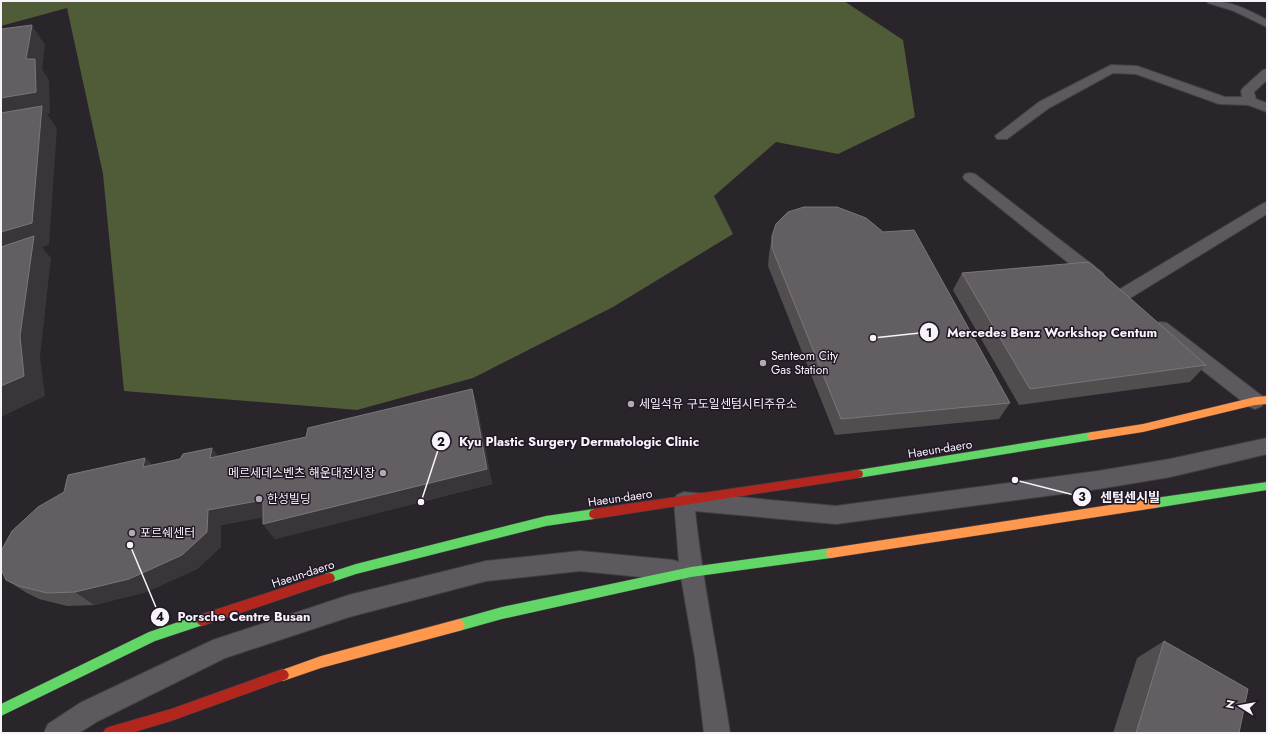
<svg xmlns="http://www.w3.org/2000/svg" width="1268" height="734" font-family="Jost,'Noto Sans KR',sans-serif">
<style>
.forest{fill:#505c37}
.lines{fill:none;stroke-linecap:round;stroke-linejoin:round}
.lane-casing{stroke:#444045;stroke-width:2}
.fast-casing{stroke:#444045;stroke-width:1}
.slow-casing{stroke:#444045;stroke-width:1}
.jam-casing{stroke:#444045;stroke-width:1}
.lane{fill:#5d5a5f;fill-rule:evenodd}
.fast{fill:#63d668;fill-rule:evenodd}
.slow{fill:#ff974d;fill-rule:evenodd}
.jam{fill:#b3261e;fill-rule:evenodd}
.wall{fill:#524d4f}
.shaded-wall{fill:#3a3539}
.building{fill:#635e61;stroke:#7b767a}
.poi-dot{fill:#b0abb2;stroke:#201825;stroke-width:1.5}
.labels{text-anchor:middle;stroke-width:3;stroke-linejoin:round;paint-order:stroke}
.poi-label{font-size:12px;fill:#f8f3fb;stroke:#201825;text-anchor:start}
.street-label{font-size:12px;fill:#f8f3fb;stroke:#201825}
.leader{fill:none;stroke:#f8f3fb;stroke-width:1.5}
.callout-dot{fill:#f8f3fb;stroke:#201825;stroke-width:1.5}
.mark-label{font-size:12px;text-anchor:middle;font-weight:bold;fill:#111}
.callout-label{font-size:13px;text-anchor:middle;font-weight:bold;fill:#f8f3fb;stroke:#201825;stroke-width:3;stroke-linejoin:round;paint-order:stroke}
</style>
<rect width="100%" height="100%" fill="#29252b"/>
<!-- forest -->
<path class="forest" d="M1 1H844L903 40 915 117 838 154 776 142 714 196 733 234 613 307 473 378 357 410 124 391 103 174 67 8 1 26Z"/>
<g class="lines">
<!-- lane casing -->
<g class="lane-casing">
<path id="lane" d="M1207 1C1231 1 1245 8 1267 20V27L1234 11 1208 3Z
M1111 65 1137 66 1225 97H1242L1241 91 1243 88 1263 70 1267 69V80L1254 92 1256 99 1267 103V112L1248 105 1219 104 1136 74 1113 73 1049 108 1007 139H997L995 136 1039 102Z
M970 173 975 174 1103 273 1105 277 1103 281 1097 283 1091 281 965 180 963 177 965 174Z
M1267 202V214L1127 300 1121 302 1115 300 1113 296 1115 292 1262 204Z
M1161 322 1167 323 1262 396 1264 401 1262 406 1255 409 1248 406 1155 333 1152 328 1155 323Z
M1267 438V454L1170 477 1098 489 836 524 695 511C703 586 719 659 730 733H704L695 658 681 577 673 580 580 571 486 581 349 617 225 658 98 721 79 733H44L48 724 80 703 213 640 349 595 486 561 580 551 673 560 679 562 674 501 677 495 684 492 836 506 1098 471 1170 459Z"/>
</g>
<!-- fast casing -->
<g class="fast-casing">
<path id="fast" d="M1092 432 1095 433 1097 436 1095 439 1092 440 858 478 854 477 853 474 854 471 858 470Z
M1267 482V490L1155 508 1151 506 1150 503 1151 500 1155 498Z
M594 509 598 511 599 514 598 517 594 519 546 526 356 574 329 583 325 582 323 578 325 574 356 564 546 516Z
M831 548 835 549 836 553 835 557 831 558 691 577 502 619 459 631 455 629 453 625 455 621 459 619 502 607 691 567Z
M202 614 206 616 208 620 206 624 155 641 1 716V704L149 632Z"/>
</g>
<!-- slow casing -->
<g class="slow-casing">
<path id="slow" d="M1267 396V404L1255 405 1143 432 1092 440 1089 439 1087 436 1089 433 1092 432 1143 424 1255 397Z
M1155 498 1159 500 1160 503 1159 506 1155 508 831 558 827 557 826 553 827 549 831 548Z
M459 619 463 621 465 625 463 629 459 631 321 668 283 681 279 679 277 675 279 671 321 656Z"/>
</g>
<!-- jam casing -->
<g class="jam-casing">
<path id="jam" d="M858 470 862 471 863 474 862 477 858 478 594 519 590 517 589 514 590 511 594 509Z
M329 573 333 574 335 578 333 582 329 583 202 626 198 624 196 620 198 616 202 614Z
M283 669 287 671 289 675 287 679 171 721 131 733H103L105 729 109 727 171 709Z"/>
</g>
<!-- lane -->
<use href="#lane" class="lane"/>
<!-- fast -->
<use href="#fast" class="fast"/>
<!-- slow -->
<use href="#slow" class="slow"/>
<!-- jam -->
<use href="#jam" class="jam"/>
</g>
<!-- wall -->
<path class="wall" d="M772 236 1010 403 999 419 835 435 768 266 769 254Z
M962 273 1206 365 1190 382 1019 405 953 290Z
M472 389 477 406 492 484 275 539 263 524V517L221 525V547L197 569 146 592 94 605 67 606 39 599 27 593 6 580 145 458 152 465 218 456 306 437Z
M1164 641 1239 733H1113L1137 658Z"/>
<!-- shaded-wall -->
<path class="shaded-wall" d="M32 25 45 45 42 69 49 80 50 113 47 114 57 128 49 245 42 247 51 258 40 357 45 396 1 417V98L26 59Z
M472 389 477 406 492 484 275 539 263 524Z
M212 448 225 464 210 458Z
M145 458 160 473 143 467Z
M263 500 275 515 221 525V547L197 569 146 592 94 605 75 592 208 510Z"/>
<!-- building -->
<path class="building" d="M32 25 26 59H35L36 92 1 98V29Z
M42 106 32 223 1 232V113Z
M804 207H837L866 218 883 232 914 230 1010 403 841 419 772 248V236L776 224 788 212Z
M34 236 20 336 24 376 1 386V247Z
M1089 262 1206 365 1030 389 962 273Z
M472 389 487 469 263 524V500L208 510 207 532 182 555 129 579 75 592 47 593 19 586 6 580 1 569V551L12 531 38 507 64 492 68 475 145 458 143 467 180 459 183 454 212 448 210 458 306 437 308 428Z
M1164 641 1248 689 1239 733H1136Z"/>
<!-- markers -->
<g class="poi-dot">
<circle cx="763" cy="363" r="4"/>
<circle cx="631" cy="404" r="4"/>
<circle cx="383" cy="473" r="4"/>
<circle cx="259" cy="499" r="4"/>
<circle cx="132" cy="533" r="4"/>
</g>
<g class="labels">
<!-- poi labels -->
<g class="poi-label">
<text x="771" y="360">Senteom City<tspan x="771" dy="14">Gas Station</tspan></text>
<text x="639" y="408">세일석유 구도일센텀시티주유소</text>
<text x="375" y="477" text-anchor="end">메르세데스벤츠 해운대전시장</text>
<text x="267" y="503">한성빌딩</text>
<text x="140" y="537">포르쉐센터</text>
</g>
<!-- street labels -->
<g class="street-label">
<text transform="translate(940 449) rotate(-9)" y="4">Haeun-daero</text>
<text transform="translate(620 498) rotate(-8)" y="4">Haeun-daero</text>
<text transform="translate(303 574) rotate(-18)" y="4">Haeun-daero</text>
</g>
</g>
<!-- callouts -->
<path class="leader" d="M873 338L929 332M421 502L441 441M1015 480L1082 497M130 545L160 617"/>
<g class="callout-dot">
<circle cx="873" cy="338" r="4"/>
<circle cx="421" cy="502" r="4"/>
<circle cx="1015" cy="480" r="4"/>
<circle cx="130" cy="545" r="4"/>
<circle cx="929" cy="332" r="10"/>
<circle cx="441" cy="441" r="10"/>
<circle cx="1082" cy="497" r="10"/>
<circle cx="160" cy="617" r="10"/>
</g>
<g class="mark-label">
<text x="929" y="337">1</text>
<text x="441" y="446">2</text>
<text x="1082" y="501">3</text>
<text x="160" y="621">4</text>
</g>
<g class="callout-label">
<text x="1052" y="337">Mercedes Benz Workshop Centum</text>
<text x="579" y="446">Kyu Plastic Surgery Dermatologic Clinic</text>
<text x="1130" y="502">센텀센시빌</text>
<text x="244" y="621">Porsche Centre Busan</text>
</g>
<!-- border -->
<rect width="1268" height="734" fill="none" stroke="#f8f3fb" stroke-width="4"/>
<!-- north arrow -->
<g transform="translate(1240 706) rotate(281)" stroke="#201825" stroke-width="3" paint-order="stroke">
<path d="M0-3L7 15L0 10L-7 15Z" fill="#f8f3fb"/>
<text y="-6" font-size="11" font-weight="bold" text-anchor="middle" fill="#f8f3fb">N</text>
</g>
</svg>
